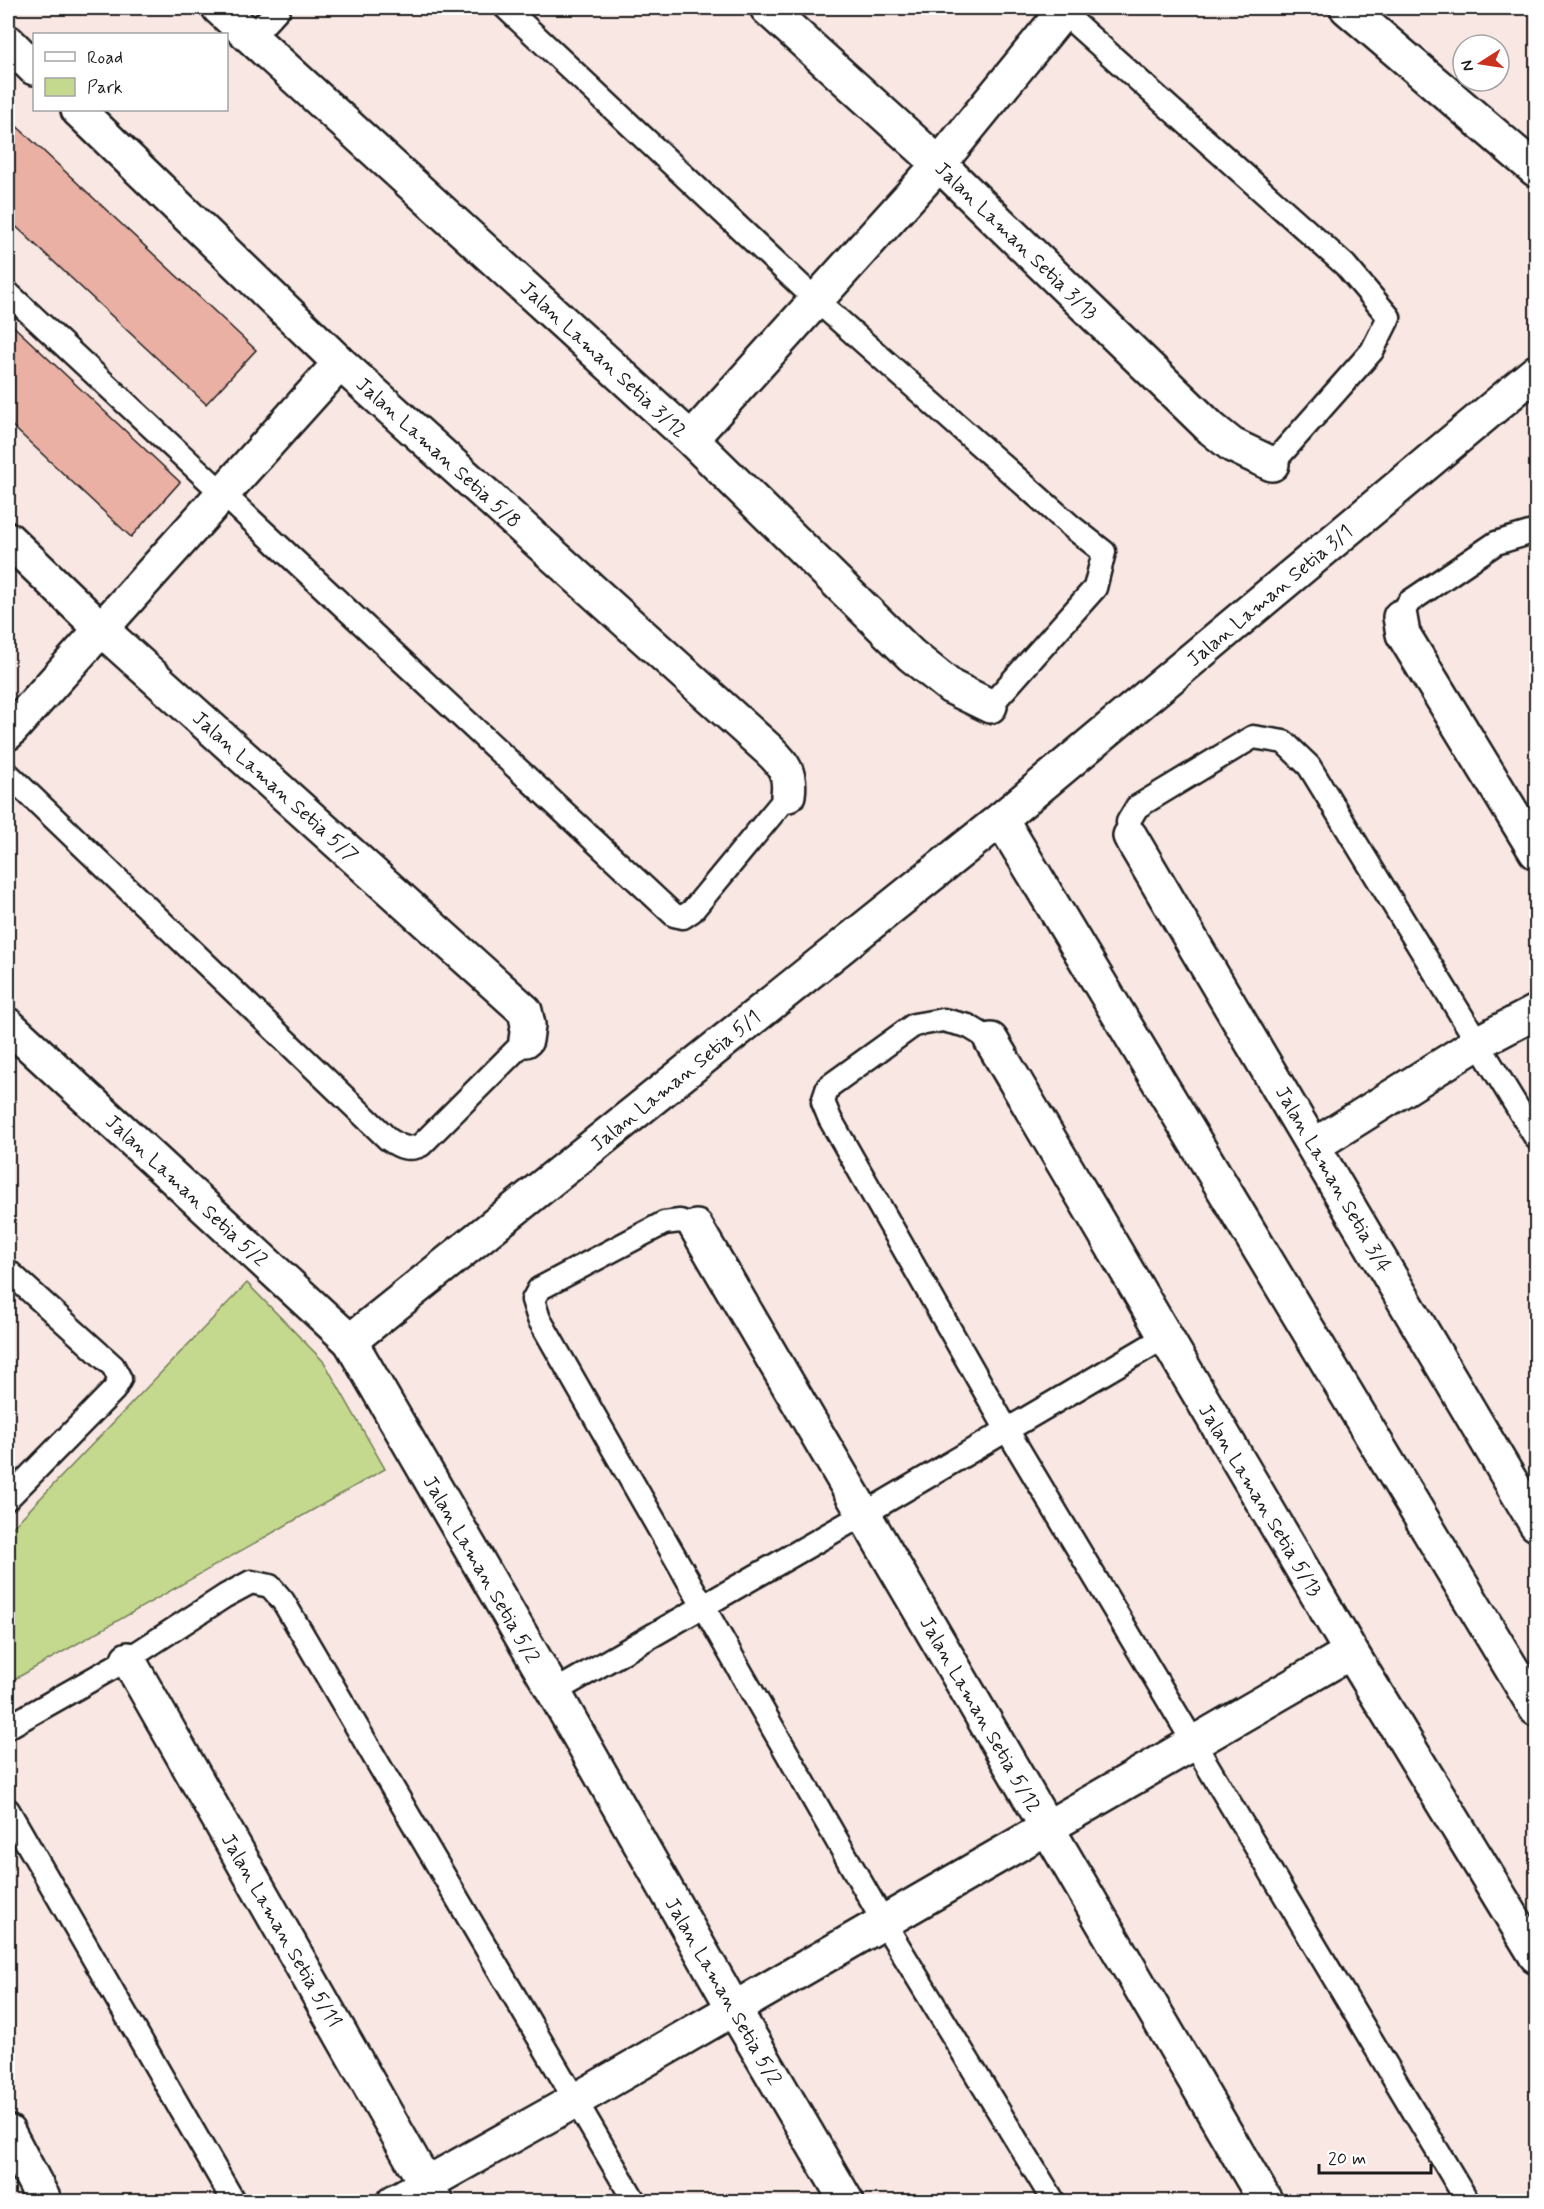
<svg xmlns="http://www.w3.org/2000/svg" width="1544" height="2209" font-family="Mynerve,sans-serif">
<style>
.green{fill:#c4d98e;stroke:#707a55;stroke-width:1.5}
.building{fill:#eab0a4;stroke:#1c1c1c;stroke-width:1.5}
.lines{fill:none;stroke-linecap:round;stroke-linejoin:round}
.service-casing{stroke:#1c1c1c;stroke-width:27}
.minor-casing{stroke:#1c1c1c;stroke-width:38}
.tertiary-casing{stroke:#1c1c1c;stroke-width:38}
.service{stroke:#fff;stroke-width:22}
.minor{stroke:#fff;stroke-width:33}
.tertiary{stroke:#fff;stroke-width:33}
.labels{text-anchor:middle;stroke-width:4.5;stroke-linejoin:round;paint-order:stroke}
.street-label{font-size:20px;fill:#1c1c1c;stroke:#fff}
</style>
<rect width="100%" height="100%" fill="#f9e7e4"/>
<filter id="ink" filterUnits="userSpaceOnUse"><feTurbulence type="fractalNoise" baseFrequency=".0167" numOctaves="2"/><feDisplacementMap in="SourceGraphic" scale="12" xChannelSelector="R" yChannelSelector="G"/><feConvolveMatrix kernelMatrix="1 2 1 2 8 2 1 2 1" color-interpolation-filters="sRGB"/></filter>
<g filter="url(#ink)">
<!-- green -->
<path class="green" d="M247 1283 324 1362 385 1469 8 1683V1532Z"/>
<!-- building -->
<path class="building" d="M8 118 256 350 206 404 8 219Z
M8 321 180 482 131 537 8 422Z"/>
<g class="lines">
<!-- service casing -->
<g class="service-casing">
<path id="service" d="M506 8 815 299 1072 527 1104 552 1095 588 990 706
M1058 8 1345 265 1389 317 1372 351 1272 464
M252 37 279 8
M8 293 674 915 683 917 692 911 788 795
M1400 617 1409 602 1496 543 1536 531
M8 774 388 1139C400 1147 408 1151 421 1145L526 1040
M1130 836 1128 822 1137 807 1253 737 1284 742 1309 766 1536 1138
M991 1040 968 1026 943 1020 914 1025 828 1087 823 1102 830 1119 1007 1430 1468 2202
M696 1227 680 1221 664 1223 539 1289 533 1300 539 1319 883 1921 1054 2202
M8 1271 113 1366 120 1379 114 1390 8 1498
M554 1692 864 1514 1165 1337
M8 1727 128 1659 225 1596 251 1582 270 1586 283 1601 635 2202
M8 1810 234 2202"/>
</g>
<!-- minor casing -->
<g class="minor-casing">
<path id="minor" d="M219 8 691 439 911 655 951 687 990 706
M767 8 939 164 1212 429 1232 445 1272 464
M1347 8 1536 170
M8 42 34 68
M78 110 340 363 769 750C784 764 791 774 788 795
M691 439 939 164 1066 8
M8 539 101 629 525 1011 528 1025 526 1040
M1400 617 1403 634 1536 852
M8 733 340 363
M1130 836 1536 1524
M8 1025 350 1341 554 1692 734 2009 847 2202
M991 1040 1351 1652 1536 1956
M1315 1145 1479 1042 1536 1012
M696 1227 1266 2202
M128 1659 436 2202
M8 2132 45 2202
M394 2202 576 2100 1351 1652"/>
</g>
<!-- tertiary casing -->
<g class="tertiary-casing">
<path id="tertiary" d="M1001 819 1536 1709
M350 1341 1001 819 1536 372"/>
</g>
<!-- service -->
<use href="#service" class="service"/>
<!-- minor -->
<use href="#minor" class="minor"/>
<!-- tertiary -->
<use href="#tertiary" class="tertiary"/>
</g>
</g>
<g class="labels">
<!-- street labels -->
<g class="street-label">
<text transform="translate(1017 240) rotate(44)" y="7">Jalan Laman Setia 3/13</text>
<text transform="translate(604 359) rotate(43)" y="7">Jalan Laman Setia 3/12</text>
<text transform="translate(439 452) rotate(42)" y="7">Jalan Laman Setia 5/8</text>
<text transform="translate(1269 595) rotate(-40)" y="7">Jalan Laman Setia 3/1</text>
<text transform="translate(276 786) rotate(42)" y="7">Jalan Laman Setia 5/7</text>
<text transform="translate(675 1080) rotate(-39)" y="7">Jalan Laman Setia 5/1</text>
<text transform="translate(1334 1179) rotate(60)" y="7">Jalan Laman Setia 3/4</text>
<text transform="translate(187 1190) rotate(43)" y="7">Jalan Laman Setia 5/2</text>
<text transform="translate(1261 1500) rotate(59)" y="7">Jalan Laman Setia 5/13</text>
<text transform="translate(482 1569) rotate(60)" y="7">Jalan Laman Setia 5/2</text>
<text transform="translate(981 1714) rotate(60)" y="7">Jalan Laman Setia 5/12</text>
<text transform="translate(282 1930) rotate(60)" y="7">Jalan Laman Setia 5/11</text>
<text transform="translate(724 1991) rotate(60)" y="7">Jalan Laman Setia 5/2</text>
</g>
</g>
<!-- margin -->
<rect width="1544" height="2209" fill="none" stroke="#fff" stroke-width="30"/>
<rect x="15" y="15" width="1514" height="2179" fill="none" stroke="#1c1c1c" stroke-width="2" filter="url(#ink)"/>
<!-- legend -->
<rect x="33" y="33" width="195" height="78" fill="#ffffff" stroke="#a4a4a4" stroke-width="1.5"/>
<rect x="45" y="52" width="30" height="9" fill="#ffffff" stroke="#a4a4a4" stroke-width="1.5"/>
<text x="87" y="63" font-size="18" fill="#1c1c1c">Road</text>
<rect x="45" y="78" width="30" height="18" fill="#c4d98e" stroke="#a4a4a4" stroke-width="1.5"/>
<text x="87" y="93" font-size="18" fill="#1c1c1c">Park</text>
<!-- north arrow -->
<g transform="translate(1481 63) rotate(258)"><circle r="28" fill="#ffffff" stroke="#a4a4a4" stroke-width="1.5"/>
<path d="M0-4.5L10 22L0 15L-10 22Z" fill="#c8321e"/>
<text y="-9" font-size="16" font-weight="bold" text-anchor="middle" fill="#1c1c1c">N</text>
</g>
<!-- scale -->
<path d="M1319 2164v9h112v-9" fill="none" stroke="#1c1c1c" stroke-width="3"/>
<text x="1328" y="2164" font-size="18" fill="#1c1c1c" stroke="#ffffff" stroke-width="4.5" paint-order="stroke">20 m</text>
</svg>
